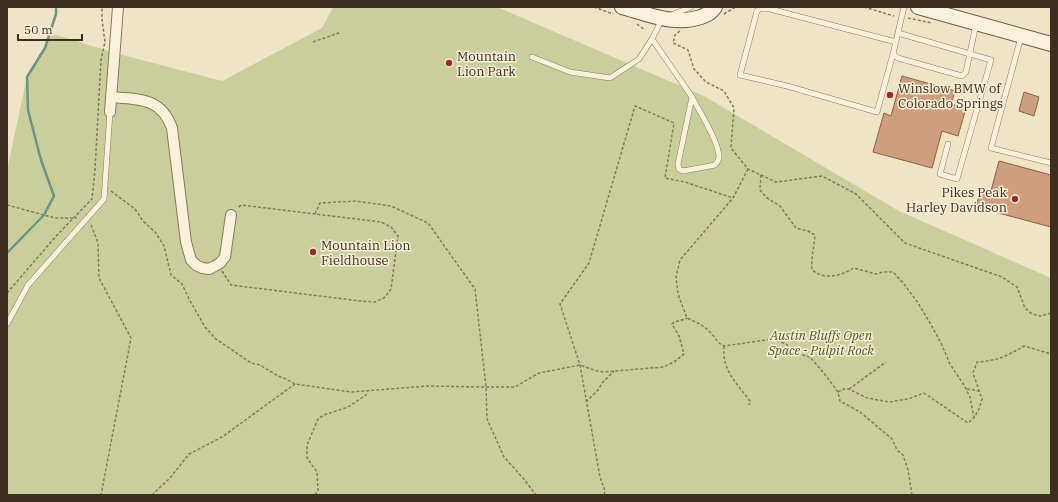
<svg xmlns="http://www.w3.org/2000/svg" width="1058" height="502" font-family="'IBM Plex Serif',serif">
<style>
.green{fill:#c9cf9b}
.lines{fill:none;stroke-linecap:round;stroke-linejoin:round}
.stream{stroke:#6f938a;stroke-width:2.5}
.building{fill:#cf9f7d;stroke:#8d5f41}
.service-casing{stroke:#8d765c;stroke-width:6}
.minor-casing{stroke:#8d765c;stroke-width:12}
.secondary-casing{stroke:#6f573f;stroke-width:16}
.path{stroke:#8d765c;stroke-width:1.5;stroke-dasharray:3 2;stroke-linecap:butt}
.service{stroke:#faf1dc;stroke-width:5}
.minor{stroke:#faf1dc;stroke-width:10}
.secondary{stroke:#faf1dc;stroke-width:14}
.poi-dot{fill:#9e2a2b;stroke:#f7eed8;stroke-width:1.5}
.labels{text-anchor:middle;stroke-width:3;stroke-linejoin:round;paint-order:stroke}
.poi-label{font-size:13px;fill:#3d2e20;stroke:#f7eed8;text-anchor:start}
.park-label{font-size:13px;font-style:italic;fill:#4d5a26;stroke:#f7eed8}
</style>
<rect width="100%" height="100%" fill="#f0e4c8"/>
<!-- green -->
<path class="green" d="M333 7H497L704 96 899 211 1051 278V495H7V170L27 77 45 48 50 33 115 53 222 81 322 28Z"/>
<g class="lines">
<!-- stream -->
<path class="stream" d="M7 253 44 215 54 196 41 160 28 110 27 77 45 48 56 14V7"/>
</g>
<!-- building -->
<path class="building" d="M902 76 955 91 951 104 966 108 958 136 942 131 932 168 873 152 884 113 891 116Z
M1024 92 1039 97 1034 116 1019 111Z
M999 161 1051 175V227L976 207 981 188 991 191Z"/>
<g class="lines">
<!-- service casing -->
<g class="service-casing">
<path id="service" d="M904 7 893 54 898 58 962 76 966 72 976 24
M669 16 691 7
M898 33 991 60 957 179 940 174 948 144
M1021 37 991 148 1051 163
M652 39 692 97 678 164 679 169 683 171 715 165C717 163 719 161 719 157 719 142 699 111 692 97
M893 54 877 112 787 86 740 75 757 11 761 8 770 9 896 42
M532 57 570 72 610 78 639 59 652 39 662 19
M7 324 28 285 104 199 110 112"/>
</g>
<!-- minor casing -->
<g class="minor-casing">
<path id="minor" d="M111 97C140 99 161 98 172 128L186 242 191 260 196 265 202 268 209 269 215 266 220 263 225 257 231 215
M110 112 118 7"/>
</g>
<!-- secondary casing -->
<g class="secondary-casing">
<path id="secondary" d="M622 7C647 14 674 26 701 17 708 14 711 13 715 7
M918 7 1051 44"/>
</g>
<!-- path -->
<path class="path" d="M594 7 613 14
M864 7 894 16
M724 14 736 7
M908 18 932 23
M637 24 645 30
M680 31 675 35 673 43 688 50 694 69 706 82 724 91 734 108 731 148 748 169 776 182 822 176 856 194 905 243 1002 277 1017 287 1025 308 1032 314 1041 316 1051 313
M313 42 339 33
M748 169 733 198 680 260 676 277 678 294 687 318C696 322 703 325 710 332 715 337 718 344 724 346L773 339 786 344 795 353 810 357 823 372 838 392 840 401 860 412 892 439 897 450 903 455 908 470 912 495
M761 175 760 190 767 198 780 206 796 228 808 231 815 235C814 247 811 258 812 270 815 272 818 274 821 275 832 278 845 274 853 268L876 274 883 272H893L904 284 918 303 930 323 941 343 950 364 964 385 970 397 974 418
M111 191 135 209 143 221 156 233 164 246 171 275 182 284 189 299 205 327 216 339 251 363 260 365 278 376 284 378 295 384 351 392 428 386 486 387H515L539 373 580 365 597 371 603 372 663 367 674 362 684 354 679 336 672 324C676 320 682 321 687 318
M7 205 55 218H77
M315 214 320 203 356 201 391 206 428 223 475 289 486 387 487 419 504 457 523 478 536 495
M91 225 98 243 99 278 131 338 101 495
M222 271 231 285 360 301 375 302 384 298 391 289 398 236 391 227 381 222 241 205 238 208
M7 293 58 234 92 199 95 170 101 60 105 42 102 19V7
M724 346C722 371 736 382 750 401L749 405
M849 389 886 362
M967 389 979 391
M838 392 844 389H849L867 398 889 402 908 399 924 393 968 423 974 418 979 409 982 399 973 373 977 362C997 361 1007 356 1024 346L1051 354
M586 402 598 390 602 383 614 371
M152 495 170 478 189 454 222 437 295 384
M315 495 318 491 317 472 307 458V445L318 419 324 415 348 407 366 395 368 391
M604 495 605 491 600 477 580 365 560 304 589 263 635 106 674 123 665 178 685 182 733 198"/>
<!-- service -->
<use href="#service" class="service"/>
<!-- minor -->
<use href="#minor" class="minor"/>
<!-- secondary -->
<use href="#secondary" class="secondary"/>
</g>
<!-- markers -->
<g class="poi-dot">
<circle cx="449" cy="63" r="4"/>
<circle cx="890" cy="95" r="4"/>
<circle cx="1015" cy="199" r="4"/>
<circle cx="313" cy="252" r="4"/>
</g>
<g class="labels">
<!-- poi labels -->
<g class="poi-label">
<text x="457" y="61">Mountain<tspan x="457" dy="15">Lion Park</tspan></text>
<text x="898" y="93">Winslow BMW of<tspan x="898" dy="15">Colorado Springs</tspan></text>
<text x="1007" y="197" text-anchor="end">Pikes Peak<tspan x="1007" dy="15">Harley Davidson</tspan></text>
<text x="321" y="250">Mountain Lion<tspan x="321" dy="15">Fieldhouse</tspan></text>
</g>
<!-- park labels -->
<g class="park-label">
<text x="821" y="340">Austin Bluffs Open<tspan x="821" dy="15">Space - Pulpit Rock</tspan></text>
</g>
</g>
<!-- border -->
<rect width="1058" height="502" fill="none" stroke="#3d2e20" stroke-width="16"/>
<!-- scale -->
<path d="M18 34v6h64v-6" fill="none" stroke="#3d2e20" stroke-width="2"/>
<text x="24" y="34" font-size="12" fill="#3d2e20" stroke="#f7eed8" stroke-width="3" paint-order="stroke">50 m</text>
</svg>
